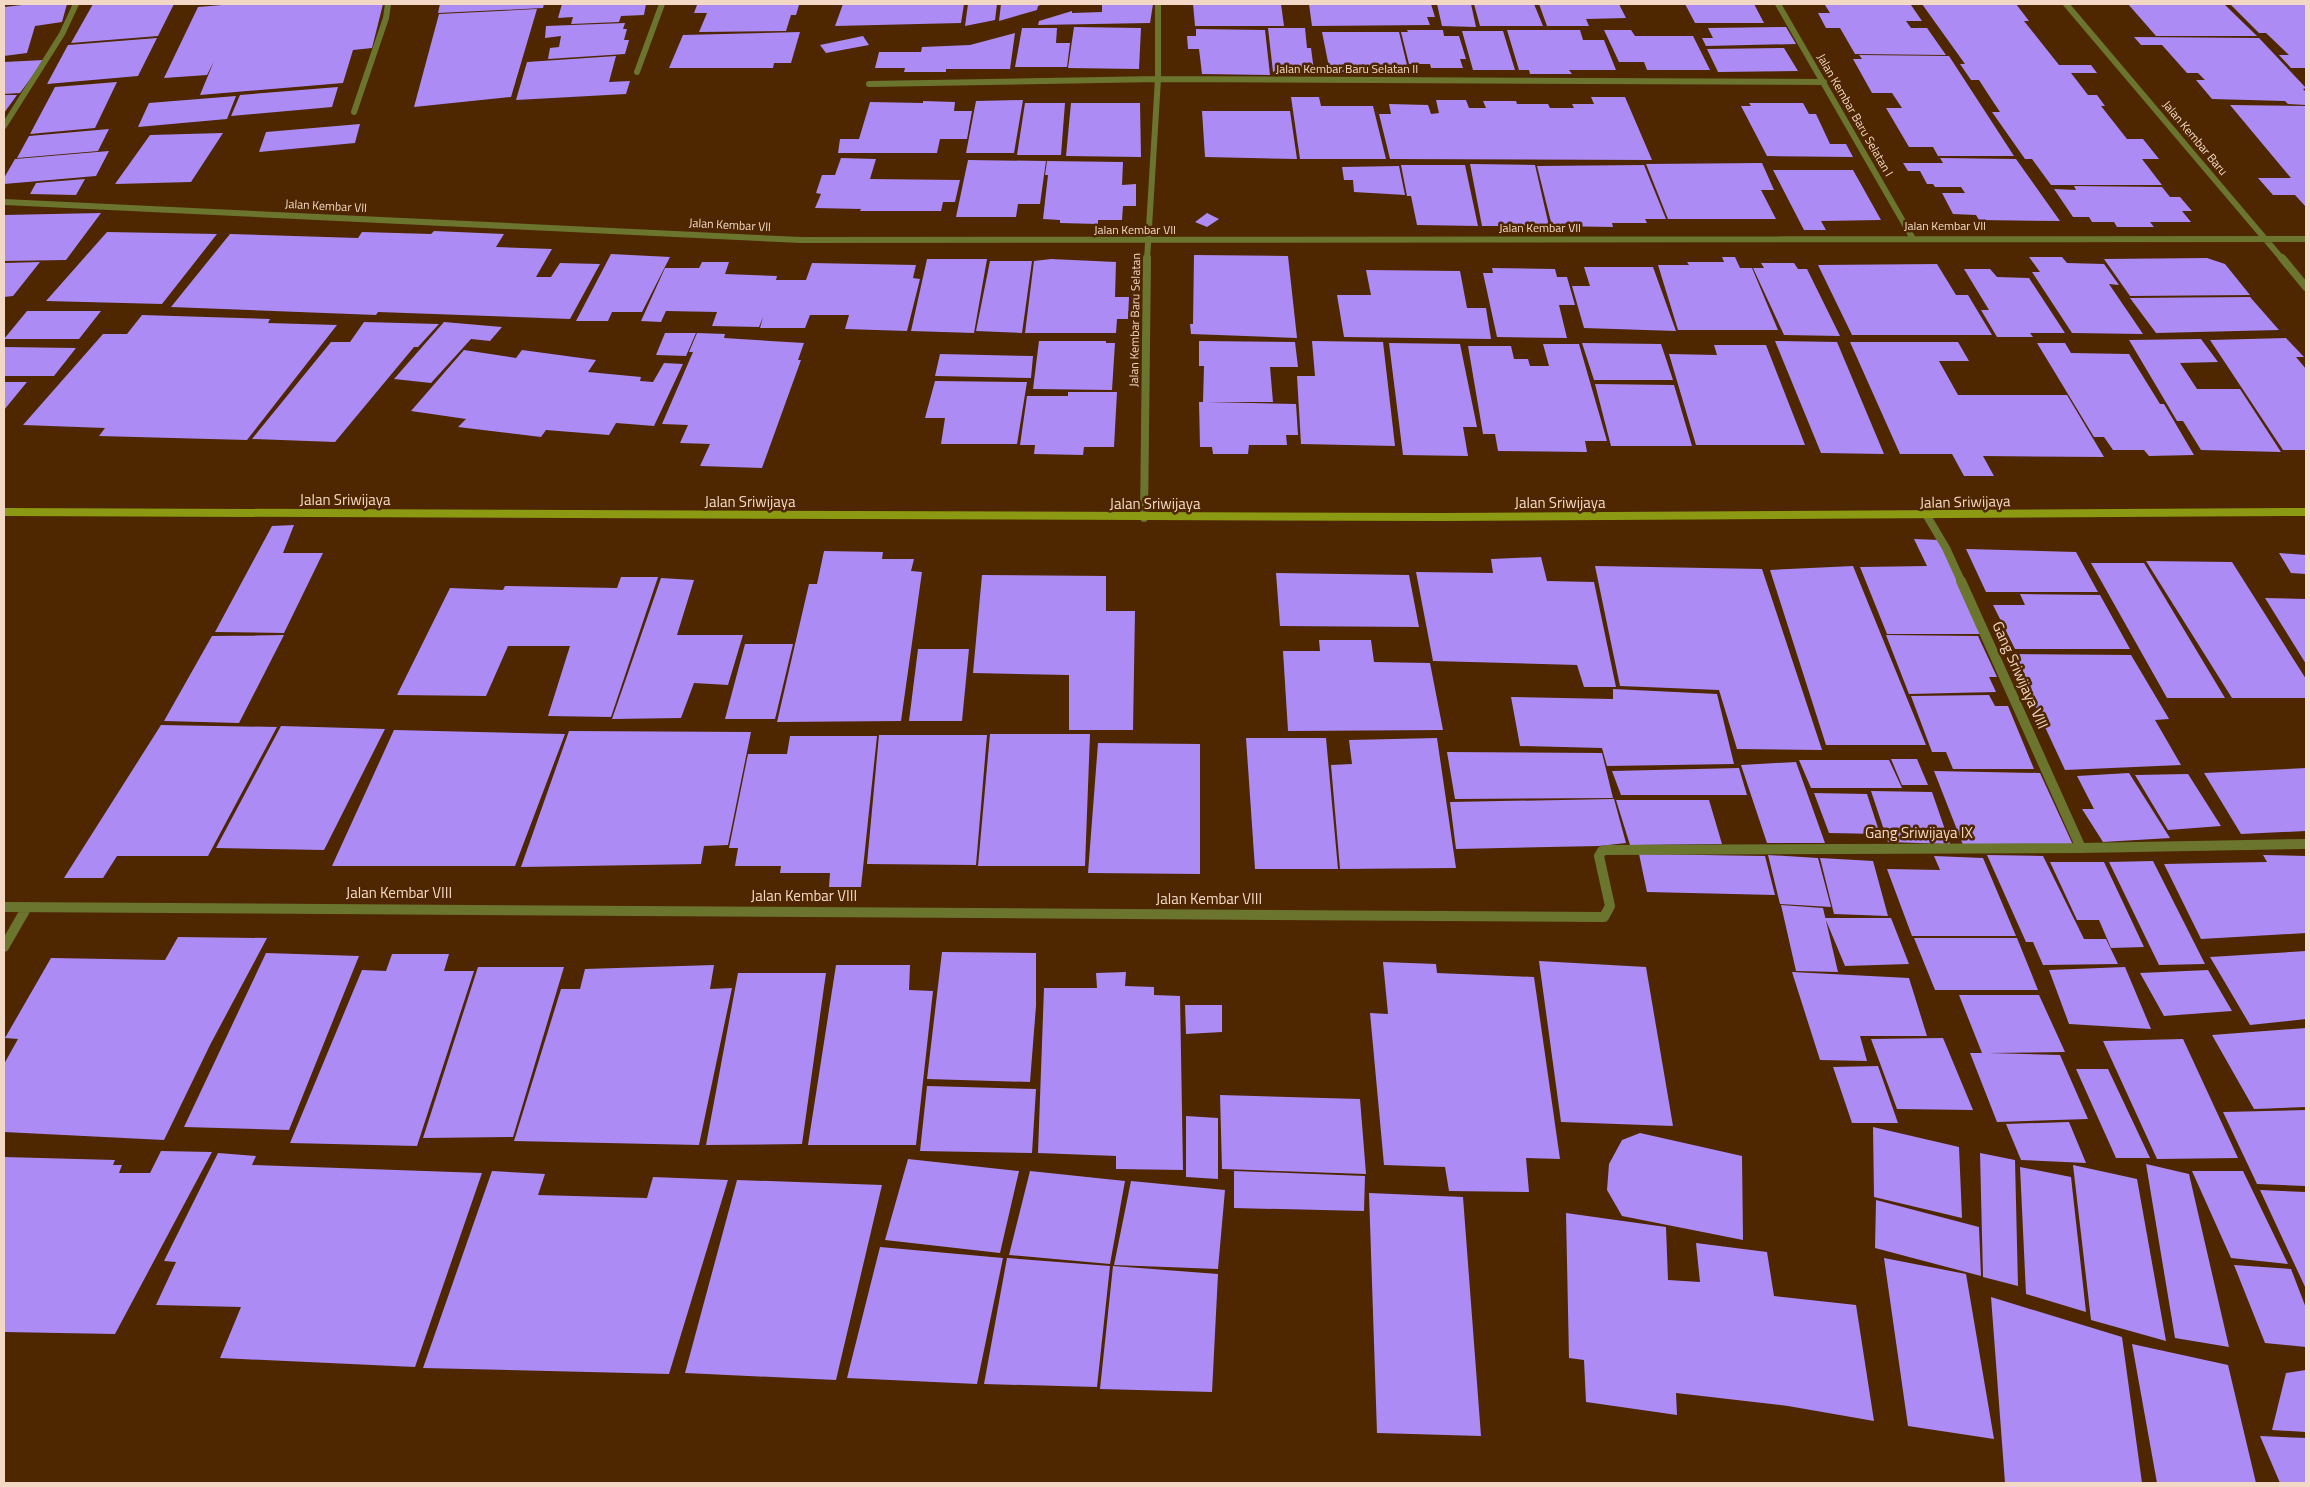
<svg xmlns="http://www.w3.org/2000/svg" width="2310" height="1487" font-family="'Titillium Web',sans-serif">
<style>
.building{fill:#ac8bf5}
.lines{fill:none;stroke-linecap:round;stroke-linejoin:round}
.street-far2{stroke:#6b752e;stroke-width:6}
.street-far1{stroke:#6b752e;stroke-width:8}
.street{stroke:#6b752e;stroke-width:10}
.secondary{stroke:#8b9a12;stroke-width:8}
.labels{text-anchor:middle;stroke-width:5;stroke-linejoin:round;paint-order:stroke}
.far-street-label{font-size:12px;fill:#f2d8c5;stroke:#4e2600}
.street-label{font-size:15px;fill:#f2d8c5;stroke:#4e2600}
</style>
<rect width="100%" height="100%" fill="#4e2600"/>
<!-- building -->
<path class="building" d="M31 4H67L62 22 35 26 27 53 4 56V7Z
M93 4H174L158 36 71 43Z
M234 4H383L372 48 353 50 343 83 200 95 214 61 207 75 164 78 198 7Z
M440 4H544L543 8 438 13Z
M562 4H646L644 15 621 16 619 22 571 24 573 17 558 18Z
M843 4H964L961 23 835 26Z
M968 4H997L995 20 965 26Z
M1001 4H1043L1038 6 1037 10 999 21Z
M1110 4H1153L1150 23 1038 25 1039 21 1072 11V13L1102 12V5Z
M1193 4H1281L1284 26H1195Z
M1309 4H1431L1435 17H1427L1430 25 1312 26Z
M1437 4H1471L1476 27 1442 26Z
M1474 4H1534L1543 26H1480Z
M1539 4H1619L1626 18 1586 19 1589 26H1547Z
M1685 4H1754L1764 23H1695Z
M1922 4H2016L2029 21H2024L2059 65H2091L2097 73H2071L2088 95H2097L2105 106H2101L2127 139H2143L2159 159H2142L2162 185H2051L2032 159H2025L1992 112H2000L1988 94 1979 80H1971L1960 64H1965Z
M2128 4H2224L2257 36H2156Z
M2230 4H2306V68H2291L2279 55H2289L2266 33H2259Z
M697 5H799L796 15H791L786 31 699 32 707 13H694Z
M1825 5H1911L1922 21H1906L1911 28H1927L1946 55 1855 54 1840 28H1826L1818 13H1830Z
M537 9 511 97 414 107 439 14Z
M625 23 623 29H627L624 40H629L625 54 548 59 550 48 559 47 561 36 545 38 546 26Z
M1074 27 1141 28 1139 69 1068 68Z
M1786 27 1796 44 1706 46 1702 38H1713L1708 28Z
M1022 28H1057L1056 43H1070L1067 67H1015Z
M1268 28H1305L1307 48H1311L1314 71 1273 72Z
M1196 29 1265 30 1270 75 1202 74 1199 49H1188L1187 36H1196Z
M1407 30H1443L1444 36H1459L1466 59H1460L1463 68H1431L1430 64H1409L1401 32H1408Z
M1507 30H1580L1583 40H1604L1616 70H1569L1572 74H1530L1529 70H1519Z
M1604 30H1631L1635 36H1693L1710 70H1647L1644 62H1619Z
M1462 31H1503L1515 70H1473Z
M800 32 791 63H774L773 68H669L683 35Z
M1322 32H1399L1407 65H1395L1396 72H1330Z
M1015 33 1010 69H946V72H904L905 68H875L879 52H921L922 47 970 45Z
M863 36 869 45 826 53 820 45Z
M2134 37 2259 38 2306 88 2303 89 2306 92V105L2288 104 2285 101 2212 99 2196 80H2205L2198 73H2187L2162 45H2141Z
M157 38 138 76 47 84 68 45Z
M1784 48 1798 71 1718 72 1707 49Z
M1859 55 1949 56 2014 156H1938L1933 147H1909L1886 108H1902L1892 93H1872L1853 59H1862Z
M616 56 609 82 630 81 626 94 516 100 527 62Z
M44 60 20 93 4 94V62Z
M117 82 95 128 30 134 55 87Z
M338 87 332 107 231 116 240 95Z
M4 95H17L4 113Z
M236 96 227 119 138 127 149 103Z
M1291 97H1319L1321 106H1373L1386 159H1300Z
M1591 97H1625L1652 160 1390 159 1379 114H1391L1389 104 1428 105 1431 114 1439 113 1436 100H1466L1469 108H1486L1483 101H1516L1517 104H1548L1550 108H1574L1572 104H1594Z
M1023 100 1014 153H966L976 101Z
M923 101 955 102 954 111H972L967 139H940L937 153H838L840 139H859L870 102 923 103Z
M1025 103H1065L1061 155H1017Z
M1071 103H1140L1141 157 1066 156Z
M1749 103H1803L1809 114H1816L1830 144H1846L1853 157 1767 156 1741 106H1751Z
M2230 105 2306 106V207L2295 195H2273L2258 178H2291Z
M1202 111H1290L1297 159 1205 157Z
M360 124 355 143 259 152 266 132Z
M109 129 98 151 17 158 29 136Z
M223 133 191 182 115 184 150 135Z
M109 151 96 176 4 184V178L15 159Z
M841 158 876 159 870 179 960 180 955 202H943L941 211H860L861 209 815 208 821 194 816 193 822 175H835Z
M1940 158 2016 159 2060 221 1979 220 1976 215 1953 214 1942 193H1965L1961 187H1935L1933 184H1927L1920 171H1908L1903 163H1943Z
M968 160 1046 161 1040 204H1018L1016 217H956Z
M1047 161 1123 162 1122 185 1136 184V206H1123L1122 220H1098V224L1060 223V220L1043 219 1048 175H1045Z
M1762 163 1774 190H1761L1776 219H1668L1646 164Z
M1470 164 1535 165 1549 226H1482Z
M1401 165H1465L1478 226 1417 225 1411 196H1407Z
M1644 165 1666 219H1645L1647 223H1612L1613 227 1552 226 1537 166Z
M1399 166 1405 195 1354 192 1353 180H1344L1342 167Z
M1773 170H1853L1881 220 1821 221 1826 230H1804Z
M85 179 76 195 30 194 36 183Z
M2074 186 2162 187 2170 197H2180L2192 211H2182L2191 222H2150L2154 227H2117L2114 222H2092L2089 217H2073L2054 189 2076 190Z
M101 213 66 260 4 261V215Z
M1207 213 1219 219 1207 227 1195 222Z
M434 231 504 234 496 247 552 249 536 277H551L560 263 600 264 570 319 378 312 376 315 171 307 230 234 358 238 362 232 431 234Z
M107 232 217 234 162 304 46 301Z
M611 254 670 257 642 312H612L608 321H576Z
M1194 255 1288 256 1297 338 1191 334 1190 324H1193Z
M1722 257H1735L1740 268H1752L1778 330H1678L1658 265H1689L1687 262H1724Z
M2029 257H2062L2067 263 2104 264 2119 285 2109 284 2143 334 2072 333 2032 272H2040Z
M2207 258 2225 264 2250 295 2130 296 2104 259Z
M927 259H987L974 333 911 331Z
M1051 259 1116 262 1115 297H1129L1128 319H1117L1116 333H1025L1034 261Z
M990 261H1032L1022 333 976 331Z
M40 262 13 296 4 297V263Z
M702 262H729L725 274 777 276 776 280H806L812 263 916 265 913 278 920 279 907 331 845 329 849 315H810L805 328H760L763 317 759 327 712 326 717 312 666 311 661 322 641 321 665 268H699Z
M1761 263H1794L1798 269H1807L1840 336 1784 335 1753 268H1764Z
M1937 264 1956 295H1968L1992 335H1852L1818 265Z
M1584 267H1653L1676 331 1584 328 1572 286H1590Z
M1492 268 1555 269 1557 277H1567L1575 305H1559L1567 338 1497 337 1483 273H1493Z
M1964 269H1990L1997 277 2029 278 2065 333H2030L2033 337H1997L1981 310H1989Z
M1366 270 1460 271 1467 308H1486L1491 339 1344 337 1337 295H1371Z
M2250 297 2279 330 2156 333 2130 298Z
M27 311H101L79 339H4Z
M142 315 270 319 268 323 337 325 247 440 99 436 105 428 23 425 103 334H127Z
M364 322 439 324 418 347H414L335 442 252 439 331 342H350Z
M444 322 502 327 490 341 471 339 431 383 394 379Z
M665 333H696L686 356 656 355Z
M697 333 725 334 724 338 804 343 798 360H801L762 468 700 466 710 444 680 443 688 425 662 424 693 352H689Z
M2286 338 2304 357H2296L2306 369V450H2283L2210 340Z
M2201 339 2218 362 2180 363 2197 389H2240L2281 452 2201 450 2183 421H2177L2129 340Z
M1039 341H1106V343H1115L1112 390 1033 389Z
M1199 341 1295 342 1298 367H1270L1273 402H1207L1296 404 1298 435H1286L1287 445H1249L1248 454H1213L1212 447H1200L1199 402H1203L1204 366H1199Z
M1312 341 1383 342 1395 446 1301 444 1297 376H1315Z
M1775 341 1837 342 1884 454 1821 453Z
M1850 342H1958L1969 361H1939L1958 395H2067L2104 457 1983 456 1994 476H1964L1952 454H1900Z
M1389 343 1460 344 1477 427H1463L1468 456 1403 455Z
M1582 343 1661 344 1673 380H1594Z
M2037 343H2065L2071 353 2129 354 2160 404H2164L2194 455 2149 456 2144 450H2113L2104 437H2094Z
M1543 344H1579L1607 441H1585L1587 452 1498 451 1495 434H1483L1468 346H1511L1514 359H1528L1530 366H1549Z
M1714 345H1766L1805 445H1696L1669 354 1717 355Z
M4 347 76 348 54 376H4Z
M464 350 516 358 522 350 596 360 588 372 641 377 640 381 653 382 664 363 683 364 654 426 616 423 609 435 546 430 541 437 458 427 466 419 411 411Z
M940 354 1033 356 1031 378 935 376Z
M935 381 1027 382 1017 444H941L945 418H925Z
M4 382H27L4 410Z
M1595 384 1674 385 1692 446H1611Z
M1068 392H1117L1114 447H1084L1083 455 1034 454 1035 445H1020L1027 396H1068Z
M294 525 283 553H323L284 633 215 632 272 526Z
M1914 539 1939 540 1983 634H1887L1860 567 1927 566Z
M1966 549 2076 552 2098 592H1986Z
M824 551 883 552 882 559H914L911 571 922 572 901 721 777 722 809 584H817Z
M2279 553 2306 555V574L2291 573Z
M1541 557 1547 581 1594 582 1616 687H1584L1577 665 1433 661 1416 572 1493 573 1491 559Z
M2146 561 2232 562 2306 679V698H2232Z
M2091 563H2144L2225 698H2167Z
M1595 566 1762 569 1822 750 1737 749 1719 690 1620 686Z
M1853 566 1926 745H1826L1770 570Z
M1276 573 1409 575 1419 627 1280 626Z
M982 575 1106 576V611H1135L1133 730H1069V675L973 673Z
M621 577H658L611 717 548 716 570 646H508L486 696 397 695 450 588 503 590 505 586 617 588Z
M661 578 694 580 677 635H743L728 685 694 683 681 718 612 719Z
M2020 594 2100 595 2130 649H2015L1993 605H2025Z
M2265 598 2306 599V664Z
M284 635 239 723 164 721 212 636Z
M1886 635 1978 636 1997 677H1989L1996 692 1909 694Z
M1319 640H1371L1374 662 1430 663 1443 730 1288 731 1283 651H1320Z
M745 644H793L775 719H725Z
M918 649H969L962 721H909Z
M2011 654 2131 655 2169 719 2155 720 2181 765 2065 770Z
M1613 689 1717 694 1734 764 1607 766 1602 748 1520 746 1511 697 1613 699Z
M1989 695 1995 706H2008L2034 769H1953L1946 752H1932L1911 696Z
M161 725 277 727 208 856H117L103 878H64Z
M281 726 385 729 324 850 216 848Z
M394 730 565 734 515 866H332Z
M569 731 751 732 728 845 704 846 701 864 521 867Z
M990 734H1090L1085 866H978Z
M879 735H987L976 865 867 864Z
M790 736H877L861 887H829L830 873H780L781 866H735L738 848H729L748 754H787Z
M1246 738H1326L1338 869H1255Z
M1437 738 1456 868 1340 869 1331 765 1352 764 1349 740Z
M1098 743 1200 744V874L1088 873Z
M1447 752 1602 753 1613 798 1455 799Z
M1891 759H1917L1928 785H1902Z
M1799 760H1889L1902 788H1811Z
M1796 762 1825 843H1767L1741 765Z
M1739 768 1747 795H1621L1612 771Z
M2306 768V831L2241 834 2204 773Z
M1934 771 2040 773 2073 845H1963Z
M2129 773 2170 838 2103 842 2082 809H2094L2077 776Z
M2188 774 2221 826 2168 830 2135 775Z
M1871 791 1932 792 1950 844 1888 842Z
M1814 793 1867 794 1880 834 1829 833Z
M1614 799 1626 843 1599 846 1456 849 1450 802Z
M1616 800H1709L1722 844 1630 845Z
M1639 854 1765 856 1775 895 1647 892Z
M1768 855 1818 858 1831 907 1780 904Z
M1987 855 2043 856 2084 939H2106L2118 964 2043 965 2033 942H2026Z
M2263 855 2306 856V933L2201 939 2164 864 2267 862Z
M1934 856 1983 858 2016 936H1912L1887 869 1940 870Z
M1820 858 1873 861 1888 916 1834 914Z
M2153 861 2205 964 2159 965 2109 862Z
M2050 862H2104L2144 947 2111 948 2099 920H2077Z
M1781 905 1823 908 1838 972 1796 971Z
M1825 918H1891L1909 964 1845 966Z
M178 937 267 938 210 1045 164 1140 4 1132V1064L18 1039 5 1038 51 958 165 960Z
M1914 938H2017L2038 990H1935Z
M2306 951V1019L2250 1025 2210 957Z
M942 952 1036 953V1006L1030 1082 927 1079Z
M266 953 359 956 289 1130 184 1127Z
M392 954H449L444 971H474L417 1146 290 1143 362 970 386 971Z
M1539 961 1646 967 1673 1126 1561 1122Z
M1383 962 1436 964 1437 973 1534 977 1560 1159 1526 1158 1529 1192 1449 1191 1445 1167 1384 1165 1370 1013 1388 1014Z
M714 965 710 989 732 988 699 1145 514 1141 561 989H580L585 969Z
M836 965H910L909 990 933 991 916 1145H808Z
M478 967H564L513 1137 423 1138Z
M2125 967 2151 1029 2069 1024 2049 970Z
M2208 970 2232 1011 2164 1016 2140 973Z
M1126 972 1125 986 1154 987V995L1180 996 1183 1170 1116 1169V1156L1038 1153 1044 988H1097L1096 973Z
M1792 972 1909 978 1927 1036H1860L1867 1061 1820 1060Z
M738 973H826L802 1144 706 1145Z
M1959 995H2039L2065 1052 1989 1053 2060 1055 2088 1119 1997 1122 1970 1053H1982Z
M1185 1005H1222V1032L1186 1034Z
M2306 1028V1107L2254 1109 2212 1035Z
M1943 1038 1973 1110 1897 1109 1871 1039Z
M2183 1039 2238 1158 2157 1159 2103 1041Z
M1878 1066 1898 1123H1852L1833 1067Z
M2076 1069H2108L2150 1158H2116Z
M927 1086 1036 1089 1032 1153 920 1151Z
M1220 1095 1360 1099 1366 1174 1222 1169Z
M2306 1110V1186L2257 1184 2223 1112Z
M1186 1116 1218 1118V1179L1186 1177Z
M2069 1122 2086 1163 2021 1160 2006 1124Z
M1873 1127 1959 1147 1962 1218 1874 1197Z
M1640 1133 1742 1156 1743 1240 1622 1216 1607 1190 1609 1164 1622 1140Z
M161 1151 212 1152 115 1334 4 1332V1157L115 1160 113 1165H122L119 1173H150Z
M218 1153 256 1156 252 1165 482 1173 415 1367 220 1358 241 1307 156 1305 176 1262 164 1261Z
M1980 1153 2015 1160 2018 1286 1983 1277Z
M908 1159 1019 1171 1000 1253 885 1240Z
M2146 1164 2189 1174 2229 1347 2175 1338Z
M2073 1165 2137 1179 2166 1341 2091 1320Z
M2020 1167 2071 1177 2086 1312 2026 1294Z
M492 1171 545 1174 538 1195 647 1198 653 1177 728 1180 669 1374 423 1368Z
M1030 1171 1125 1181 1110 1264 1009 1255Z
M1234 1171 1365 1176 1364 1211 1234 1208Z
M2192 1171H2243L2288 1264 2231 1258Z
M737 1180 882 1185 836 1380 685 1373Z
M1131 1181 1225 1190 1218 1269 1114 1265Z
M2260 1190 2306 1192V1289Z
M1369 1193 1463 1197 1481 1436 1377 1433Z
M1876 1200 1979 1227 1981 1276 1875 1248Z
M1566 1213 1666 1227 1668 1280 1700 1282 1696 1243 1767 1252 1774 1296 1856 1305 1874 1421 1788 1406 1676 1393 1677 1415 1586 1402 1584 1360 1569 1358Z
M880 1247 1003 1258 977 1384 847 1378Z
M1007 1258 1110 1266 1097 1387 984 1384Z
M1884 1258 1966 1274 1994 1439 1908 1426Z
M2234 1265 2291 1269 2306 1308V1347L2265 1343Z
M1113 1266 1218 1274 1212 1392 1100 1389Z
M1991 1297 2122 1337 2142 1483H2005Z
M2132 1344 2228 1365 2256 1483H2157Z
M2306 1370V1432L2272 1430 2286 1373Z
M2260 1436 2306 1438V1483H2280Z"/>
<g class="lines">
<!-- street-far2 -->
<path class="street-far2" d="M1778 4 1912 237
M2066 4 2283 260
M637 72 662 4
M869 84 1158 79 1824 82
M354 112 386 18 388 4
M4 126 62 34 76 4
M4 202 801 240 2306 239
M1147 260 1158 79V4"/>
<!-- street-far1 -->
<path class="street-far1" d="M2282 258 2306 287
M1927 516 1946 548 1962 583
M1144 518 1147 258"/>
<!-- street -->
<path class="street" d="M1961 581 2081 848
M4 907 1604 917 1610 906 1599 856 1602 851 1606 850 2081 848 2306 844
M4 947 27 907"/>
<!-- secondary -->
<path class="secondary" d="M4 512 1443 517 2306 512"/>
</g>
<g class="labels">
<!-- far-street labels -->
<g class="far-street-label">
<text x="1347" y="73">Jalan Kembar Baru Selatan II</text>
<text transform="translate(1855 115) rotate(60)" y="4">Jalan Kembar Baru Selatan I</text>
<text transform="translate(2195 138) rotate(50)" y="4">Jalan Kembar Baru</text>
<text transform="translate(326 206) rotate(3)" y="4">Jalan Kembar VII</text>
<text transform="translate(730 225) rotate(3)" y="4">Jalan Kembar VII</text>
<text x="1945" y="230">Jalan Kembar VII</text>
<text x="1540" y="232">Jalan Kembar VII</text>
<text x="1135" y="234">Jalan Kembar VII</text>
<text transform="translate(1135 320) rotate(-89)" y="4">Jalan Kembar Baru Selatan</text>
</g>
<!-- street labels -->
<g class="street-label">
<text x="345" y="505">Jalan Sriwijaya</text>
<text x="750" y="507">Jalan Sriwijaya</text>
<text transform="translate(1965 502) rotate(-1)" y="5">Jalan Sriwijaya</text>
<text x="1560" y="508">Jalan Sriwijaya</text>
<text x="1155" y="509">Jalan Sriwijaya</text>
<text transform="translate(2020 675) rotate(66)" y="5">Gang Sriwijaya VIII</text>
<text x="1919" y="838">Gang Sriwijaya IX</text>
<text x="399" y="898">Jalan Kembar VIII</text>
<text x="804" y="901">Jalan Kembar VIII</text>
<text x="1209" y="904">Jalan Kembar VIII</text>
</g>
</g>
<!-- border -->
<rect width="2310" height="1487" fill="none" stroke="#f2d8c5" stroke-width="10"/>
</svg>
